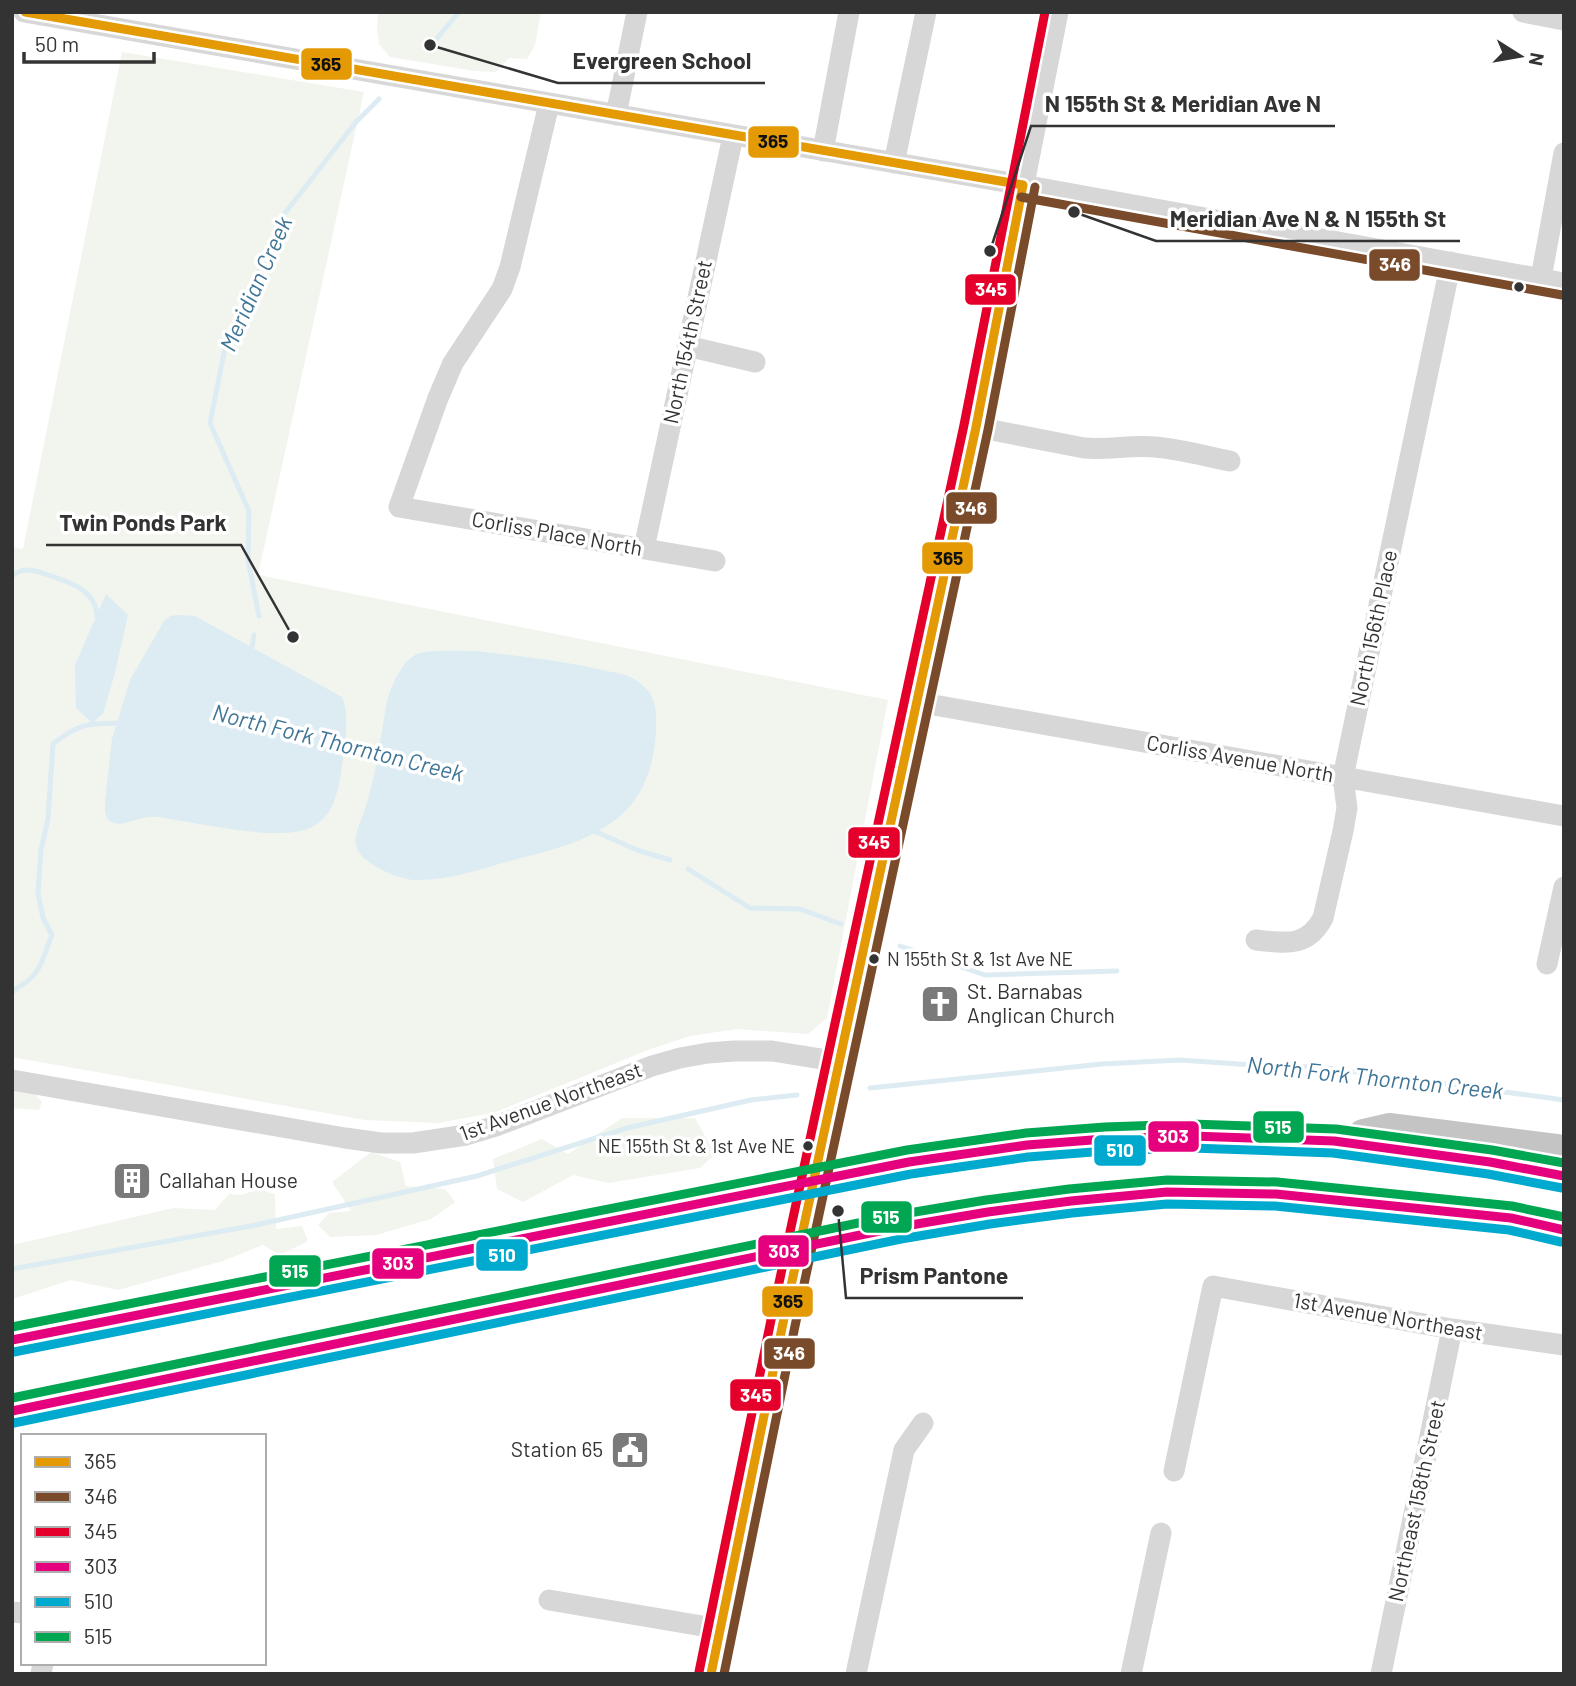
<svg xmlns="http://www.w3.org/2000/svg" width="1576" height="1686" font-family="Barlow,sans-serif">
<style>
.green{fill:#f1f5ed}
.water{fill:#ddebf3}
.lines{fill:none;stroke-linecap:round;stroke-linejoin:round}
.stream{stroke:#ddebf3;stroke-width:5}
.minor{stroke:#d7d7d7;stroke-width:21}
.highway{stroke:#c4c4c4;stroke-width:30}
.highway-bridge{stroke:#c4c4c4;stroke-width:30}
.bus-1-casing{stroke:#fff;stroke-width:14}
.bus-2-casing{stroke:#fff;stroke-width:14}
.bus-3-casing{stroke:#fff;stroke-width:14}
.bus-4-casing{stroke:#fff;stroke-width:14}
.bus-5-casing{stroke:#fff;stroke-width:14}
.bus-6-casing{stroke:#fff;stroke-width:14}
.bus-1{stroke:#e39a05;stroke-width:9}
.bus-2{stroke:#7a4b2a;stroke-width:9}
.bus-3{stroke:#e4002b;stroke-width:9}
.bus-4{stroke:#e5007d;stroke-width:9}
.bus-5{stroke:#00a9ce;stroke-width:9}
.bus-6{stroke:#00a651;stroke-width:9}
.bus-dot{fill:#333;stroke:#fff;stroke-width:2.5}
.labels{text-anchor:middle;stroke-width:7;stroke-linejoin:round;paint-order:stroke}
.bus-label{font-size:19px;fill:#333;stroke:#fff;text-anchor:start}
.street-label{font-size:21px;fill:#333;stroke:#fff}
.poi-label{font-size:21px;fill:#333;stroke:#fff;text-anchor:start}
.water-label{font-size:23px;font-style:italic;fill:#3f7597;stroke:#fff}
.leader{fill:none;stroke:#333;stroke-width:2.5}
.callout-dot{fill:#333;stroke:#fff;stroke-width:2.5}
.callout-label{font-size:23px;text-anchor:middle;font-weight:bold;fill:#333;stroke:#fff;stroke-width:7;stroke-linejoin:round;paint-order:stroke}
.line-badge{stroke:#fff;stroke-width:2.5}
.badge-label{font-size:19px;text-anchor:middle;font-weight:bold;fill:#fff}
.pale-badge-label{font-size:19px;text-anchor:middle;font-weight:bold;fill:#111}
</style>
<rect width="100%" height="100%" fill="#fff"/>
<!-- green -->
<path class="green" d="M378 12H541L535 45 527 59 509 58 496 72 475 71 390 57 379 44 377 31Z
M122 52 364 92 258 575 888 700 827 1018 808 1034 737 1029 690 1036 648 1050 493 1113 438 1123 365 1120 12 1057V547L23 549Z
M12 1090 34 1093 42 1102 39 1110 12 1108Z
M622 1118H695L715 1154 700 1168 608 1183 573 1175 523 1202 497 1189 493 1159 542 1139 568 1154Z
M371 1152 400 1162 406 1186 445 1189 455 1202 431 1219 376 1235 330 1237 318 1225 329 1213 351 1211 332 1182Z
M258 1189 275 1194 276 1229 302 1226 308 1241 280 1255 263 1245 223 1261 118 1290 71 1280 12 1299V1245L174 1208 215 1210 229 1194 242 1195Z"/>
<!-- water -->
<path class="water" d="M106 594 128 615 115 673 103 714 92 723 76 708 75 665Z
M178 615 195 616 342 697C350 714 345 747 342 766 340 781 337 798 329 812 323 820 314 828 304 830 273 839 214 826 182 821 172 820 160 816 150 817 140 817 129 823 119 824L114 823 108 820 105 813V801L112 739 130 680 164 621 170 616Z
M476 651C518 656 560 660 602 670 611 672 623 673 632 678 654 690 657 704 656 727 656 759 645 796 619 817 586 844 546 851 506 862 478 870 448 880 418 880 402 881 367 866 358 851 352 840 359 825 363 815 376 778 380 739 387 701 392 685 400 664 415 655 426 649 462 651 476 651Z"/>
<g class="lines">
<!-- stream -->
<path class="stream" d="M428 49 459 12
M12 576C17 572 22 570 28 570 37 570 73 583 81 589 91 595 97 606 97 617
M259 616 248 560 249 511 210 423 225 348 285 213 356 122 379 99
M251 652 254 635
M338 743 383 753
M592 830 637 850 670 860
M688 869 750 908 800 909 841 924
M900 946 985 975 1117 971
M12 993C17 986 24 985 29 980 43 967 45 951 52 935L43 918 38 893 41 850 48 819 53 744C78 723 91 723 122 723
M870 1088 1102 1064 1180 1060 1268 1066 1320 1067 1564 1100
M12 1269 251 1226 477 1176 627 1128 751 1100 797 1095"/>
<!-- minor -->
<path class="minor" d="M24 12 1023 185 1564 283
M1523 12 1564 20
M549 104 510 267 502 289 453 363 438 398 399 507 715 561
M616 115 637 12
M823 151 849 12
M894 163 926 12
M1541 278 1564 153
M687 346 755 362
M976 427 1084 448C1108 450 1131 445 1155 447 1180 449 1205 456 1230 461
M644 548 733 136
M917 702 1564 816
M1256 940C1285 943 1307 948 1323 918L1343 831 1347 808 1343 777 1451 262
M1547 964 1564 887
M12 1080 345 1138 381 1143H413L466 1135 496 1126 652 1066 680 1058 708 1053 734 1051H772L840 1062
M1174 1471 1213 1286 1452 1329 1564 1345
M549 1600 720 1629
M12 1612 23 1613
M41 1674 43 1663
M711 1674 783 1323 976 427 1058 12
M856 1674 904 1450 923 1423
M1131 1674 1161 1533
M1381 1674 1452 1329"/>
<!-- highway -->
<path class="highway" d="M1363 1134 1389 1128 1564 1150
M909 1162 1027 1145 1105 1139 1191 1136 1334 1141 1490 1162 1564 1176
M899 1227 988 1212 1071 1201 1167 1192 1276 1194 1511 1218 1564 1230
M12 1340 686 1206
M12 1411 676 1274"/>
<!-- highway-bridge -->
<path class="highway-bridge" d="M686 1206 909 1162
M676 1274 899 1227"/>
<!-- bus-1 casing -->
<g class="bus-1-casing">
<path id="bus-1" d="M25 12 1023 185
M711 1674 783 1323 976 427 1023 185"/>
</g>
<!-- bus-2 casing -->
<g class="bus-2-casing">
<path id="bus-2" d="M1021 197 1562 295
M724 1674 795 1326 988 430 1035 187"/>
</g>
<!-- bus-3 casing -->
<g class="bus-3-casing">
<path id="bus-3" d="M699 1672 771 1320 964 425 1045 12"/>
</g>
<!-- bus-4 casing -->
<g class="bus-4-casing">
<path id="bus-4" d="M12 1340 909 1162 1027 1145 1105 1139 1191 1136 1334 1141 1490 1162 1564 1176
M12 1411 899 1227 988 1212 1071 1201 1167 1192 1276 1194 1511 1218 1564 1230"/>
</g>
<!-- bus-5 casing -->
<g class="bus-5-casing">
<path id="bus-5" d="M14 1352 911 1174 1028 1157 1106 1151 1191 1148 1333 1153 1488 1174 1562 1188
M14 1423 901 1239 990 1224 1072 1213 1167 1204 1275 1206 1509 1230 1561 1242"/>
</g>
<!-- bus-6 casing -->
<g class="bus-6-casing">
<path id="bus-6" d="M12 1327 907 1150 1026 1133 1105 1127 1191 1124 1336 1129 1492 1150 1564 1163
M12 1398 897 1215 986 1200 1069 1189 1167 1180 1277 1182 1512 1206 1564 1217"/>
</g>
<!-- bus-1 -->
<use href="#bus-1" class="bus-1"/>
<!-- bus-2 -->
<use href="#bus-2" class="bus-2"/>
<!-- bus-3 -->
<use href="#bus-3" class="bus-3"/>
<!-- bus-4 -->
<use href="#bus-4" class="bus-4"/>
<!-- bus-5 -->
<use href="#bus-5" class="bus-5"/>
<!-- bus-6 -->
<use href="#bus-6" class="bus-6"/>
</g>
<!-- icons -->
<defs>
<g id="church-square" transform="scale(2.0125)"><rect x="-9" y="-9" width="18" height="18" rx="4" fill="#7a7a7a" stroke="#fff"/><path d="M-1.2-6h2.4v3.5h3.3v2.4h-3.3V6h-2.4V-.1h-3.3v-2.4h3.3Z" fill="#fff"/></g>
<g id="building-square" transform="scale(2.0125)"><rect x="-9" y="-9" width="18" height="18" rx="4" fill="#7a7a7a" stroke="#fff"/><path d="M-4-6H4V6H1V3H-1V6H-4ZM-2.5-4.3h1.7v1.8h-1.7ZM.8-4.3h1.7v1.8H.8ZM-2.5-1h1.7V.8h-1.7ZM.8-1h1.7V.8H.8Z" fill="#fff"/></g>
<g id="civic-square" transform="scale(2.0125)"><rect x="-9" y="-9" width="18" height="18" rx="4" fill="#7a7a7a" stroke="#fff"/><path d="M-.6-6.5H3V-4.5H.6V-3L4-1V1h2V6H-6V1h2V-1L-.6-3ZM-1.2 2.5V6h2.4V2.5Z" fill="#fff"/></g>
</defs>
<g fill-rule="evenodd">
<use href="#church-square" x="940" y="1004"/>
<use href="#building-square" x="132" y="1181"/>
<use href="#civic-square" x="630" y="1450"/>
</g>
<!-- markers -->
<g class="bus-dot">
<circle cx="1519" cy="287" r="6"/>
<circle cx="874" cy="959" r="6"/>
<circle cx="808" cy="1146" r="6"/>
</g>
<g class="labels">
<!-- bus labels -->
<g class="bus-label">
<text x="887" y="966">N 155th St &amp; 1st Ave NE</text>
<text x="795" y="1153" text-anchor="end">NE 155th St &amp; 1st Ave NE</text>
</g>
<!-- street labels -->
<g class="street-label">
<text transform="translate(688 342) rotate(-78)" y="7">North 154th Street</text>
<text transform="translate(557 534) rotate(10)" y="7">Corliss Place North</text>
<text transform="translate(1374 628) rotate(-78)" y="7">North 156th Place</text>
<text transform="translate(1240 759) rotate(10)" y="7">Corliss Avenue North</text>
<text transform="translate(551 1102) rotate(-20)" y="7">1st Avenue Northeast</text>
<text transform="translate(1388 1317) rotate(10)" y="7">1st Avenue Northeast</text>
<text transform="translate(1417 1501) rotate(-78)" y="7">Northeast 158th Street</text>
</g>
<!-- poi labels -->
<g class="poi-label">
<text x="967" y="999">St. Barnabas<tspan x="967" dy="24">Anglican Church</tspan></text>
<text x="159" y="1188">Callahan House</text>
<text x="603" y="1457" text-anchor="end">Station 65</text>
</g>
<!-- water labels -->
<g class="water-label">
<text transform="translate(256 284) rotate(-66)" y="8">Meridian Creek</text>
<text transform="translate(338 743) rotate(14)" y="8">North Fork Thornton Creek</text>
<text transform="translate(1375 1078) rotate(6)" y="8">North Fork Thornton Creek</text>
</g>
</g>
<!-- callouts -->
<path class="leader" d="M430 45L558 83H765M990 251L1031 126H1335M1074 212L1156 241H1460M293 637L241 545H46M838 1211L846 1298H1023"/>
<g class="callout-dot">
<circle cx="430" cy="45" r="7"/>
<circle cx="990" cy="251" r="7"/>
<circle cx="1074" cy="212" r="7"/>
<circle cx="293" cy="637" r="7"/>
<circle cx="838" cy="1211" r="7"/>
</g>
<g class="callout-label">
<text x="662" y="69">Evergreen School</text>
<text x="1183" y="112">N 155th St &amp; Meridian Ave N</text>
<text x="1308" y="227">Meridian Ave N &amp; N 155th St</text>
<text x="143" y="531">Twin Ponds Park</text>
<text x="934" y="1284">Prism Pantone</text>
</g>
<g class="line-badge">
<rect x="300" y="47" width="53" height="34" rx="7" fill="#e39a05"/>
<rect x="747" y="125" width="53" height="34" rx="7" fill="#e39a05"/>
<rect x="1368" y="248" width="53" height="34" rx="7" fill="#7a4b2a"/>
<rect x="964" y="273" width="53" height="33" rx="7" fill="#e4002b"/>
<rect x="945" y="491" width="53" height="34" rx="7" fill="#7a4b2a"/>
<rect x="921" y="541" width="53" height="34" rx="7" fill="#e39a05"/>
<rect x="847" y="826" width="54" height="33" rx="7" fill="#e4002b"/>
<rect x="1252" y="1110" width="53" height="34" rx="7" fill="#00a651"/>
<rect x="1147" y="1120" width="53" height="33" rx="7" fill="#e5007d"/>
<rect x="1093" y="1134" width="54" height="33" rx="7" fill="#00a9ce"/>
<rect x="860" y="1200" width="53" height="34" rx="7" fill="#00a651"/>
<rect x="757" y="1234" width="53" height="34" rx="7" fill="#e5007d"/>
<rect x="475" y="1238" width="54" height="34" rx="7" fill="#00a9ce"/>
<rect x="371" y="1247" width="54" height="33" rx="7" fill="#e5007d"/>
<rect x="268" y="1254" width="54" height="34" rx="7" fill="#00a651"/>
<rect x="761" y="1285" width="53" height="33" rx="7" fill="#e39a05"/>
<rect x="763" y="1337" width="53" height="33" rx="7" fill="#7a4b2a"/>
<rect x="729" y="1378" width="53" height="34" rx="7" fill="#e4002b"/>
</g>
<g class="badge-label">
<text x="1395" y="271">346</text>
<text x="991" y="296">345</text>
<text x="971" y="515">346</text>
<text x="874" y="849">345</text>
<text x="1278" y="1134">515</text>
<text x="1173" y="1143">303</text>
<text x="1120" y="1157">510</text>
<text x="886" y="1224">515</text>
<text x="784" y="1258">303</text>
<text x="502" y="1262">510</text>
<text x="398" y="1270">303</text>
<text x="295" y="1278">515</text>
<text x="789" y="1360">346</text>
<text x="756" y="1402">345</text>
</g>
<g class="pale-badge-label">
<text x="326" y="71">365</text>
<text x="773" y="148">365</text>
<text x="948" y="565">365</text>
<text x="788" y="1308">365</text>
</g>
<!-- border -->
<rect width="1576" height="1686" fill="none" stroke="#333333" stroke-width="28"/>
<!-- legend -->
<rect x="21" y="1434" width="245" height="231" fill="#ffffff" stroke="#adadad" stroke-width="2"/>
<rect x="35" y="1457" width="35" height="10" fill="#e39a05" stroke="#adadad" stroke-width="2"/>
<text x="84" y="1469" font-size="21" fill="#333333">365</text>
<rect x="35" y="1492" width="35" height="10" fill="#7a4b2a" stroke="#adadad" stroke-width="2"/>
<text x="84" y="1504" font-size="21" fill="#333333">346</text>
<rect x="35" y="1527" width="35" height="10" fill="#e4002b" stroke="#adadad" stroke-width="2"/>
<text x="84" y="1539" font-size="21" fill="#333333">345</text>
<rect x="35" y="1562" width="35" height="10" fill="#e5007d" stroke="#adadad" stroke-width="2"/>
<text x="84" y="1574" font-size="21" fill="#333333">303</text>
<rect x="35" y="1597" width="35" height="10" fill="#00a9ce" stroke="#adadad" stroke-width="2"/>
<text x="84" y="1609" font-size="21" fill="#333333">510</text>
<rect x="35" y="1632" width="35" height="10" fill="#00a651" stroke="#adadad" stroke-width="2"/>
<text x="84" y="1644" font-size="21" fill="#333333">515</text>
<!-- north arrow -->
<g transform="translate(1520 56) rotate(101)" stroke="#ffffff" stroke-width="5" paint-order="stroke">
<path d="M0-5L12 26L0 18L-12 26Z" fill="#333333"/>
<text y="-10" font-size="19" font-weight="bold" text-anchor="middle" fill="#333333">N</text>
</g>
<!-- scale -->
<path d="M24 52v10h130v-10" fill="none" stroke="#333333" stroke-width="3.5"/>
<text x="35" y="52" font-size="21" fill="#333333" stroke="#ffffff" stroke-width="5" paint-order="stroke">50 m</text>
</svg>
